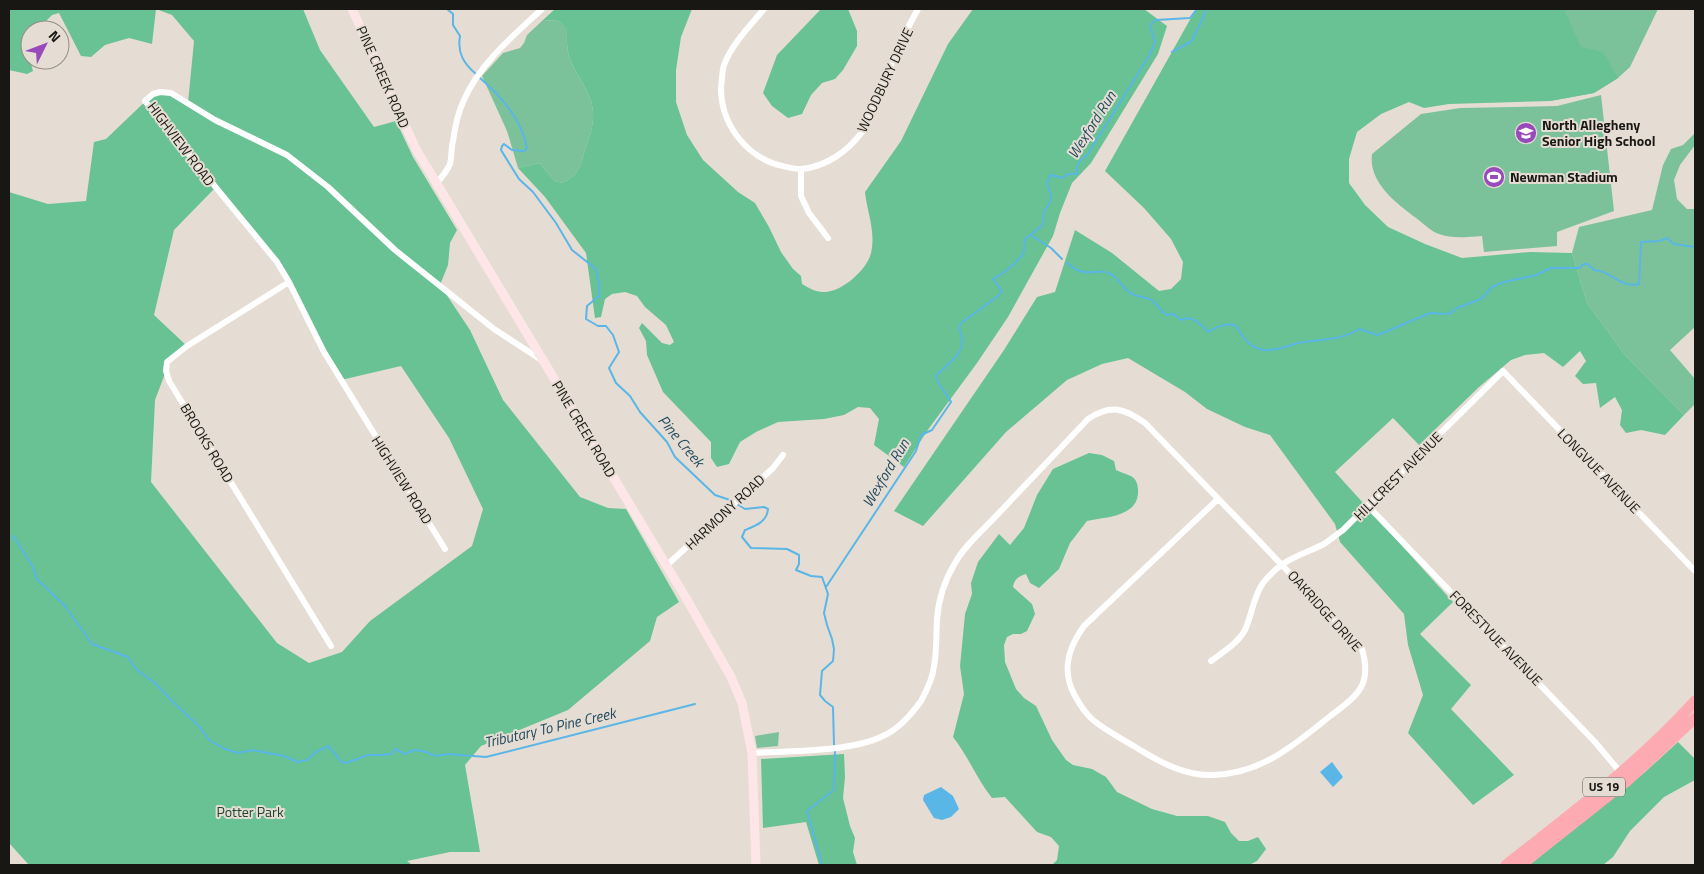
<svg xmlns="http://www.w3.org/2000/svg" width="1704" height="874" font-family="'Titillium Web',sans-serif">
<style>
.green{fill:#7bc29b}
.forest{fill:#68c293;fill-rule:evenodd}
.water{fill:#5ab6e6}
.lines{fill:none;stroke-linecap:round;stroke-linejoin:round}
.stream{stroke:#5ab6e6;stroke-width:2}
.street{stroke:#fff;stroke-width:6}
.secondary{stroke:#fee6e8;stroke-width:9}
.highway{stroke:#fdaab3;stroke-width:11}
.labels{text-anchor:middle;stroke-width:4;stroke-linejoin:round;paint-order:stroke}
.shield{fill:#e5ddd3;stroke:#56524d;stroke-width:1}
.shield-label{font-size:12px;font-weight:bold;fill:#191713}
.street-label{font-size:14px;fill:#191713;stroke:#e5ddd3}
.poi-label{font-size:14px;font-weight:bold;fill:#191713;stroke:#e5ddd3;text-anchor:start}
.park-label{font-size:14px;fill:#1d4431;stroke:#e5ddd3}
.water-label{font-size:15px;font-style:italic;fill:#234b5f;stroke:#e5ddd3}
</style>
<rect width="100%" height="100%" fill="#e5ddd3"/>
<!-- green -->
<path class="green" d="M1453 9H1658L1630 67 1618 78 1594 93 1550 101Z
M543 20 559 21 567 27C567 37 566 49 570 59 577 77 592 92 593 112 594 125 589 138 585 150 580 167 579 175 562 183L555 181 539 163 518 168 507 131 482 76 503 53 520 48 524 43 527 35Z
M1601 95 1614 211 1557 232V246L1484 252 1482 236C1468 237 1452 239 1439 234 1432 232 1425 225 1420 221 1399 205 1368 184 1372 154L1421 114 1460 108 1557 106Z
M1694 134 1695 145 1680 165 1674 180 1677 199 1687 209H1695V327L1670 350 1695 379V404L1684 415 1625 355 1587 303 1572 253 1579 227 1652 210 1663 165 1671 149 1683 145Z
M779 732 778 746 757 748 755 736Z"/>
<!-- forest -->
<path class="forest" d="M9 9H303L320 50 374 127 396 121 413 157 457 230 450 243 448 265 440 285 470 330 503 400 580 497 608 508 626 509 679 602 657 617 650 641 568 710 481 746 465 765 480 852H450L407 861 412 865H29L9 843V192L48 204 86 201 94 142 106 139 153 94 160 92 188 103 194 41 172 15 156 9 152 44 129 38 105 45 91 57 81 56 59 13 52 15 37 30H30V41L26 46 33 71 27 74 9 70ZM215 188 289 282 341 380 401 366 449 438 483 509 472 546 370 621 342 652 309 663 277 643 151 482 155 400 166 371 167 362 187 346 154 315 174 230Z
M555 9H692L681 37 676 70V102L687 135 703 160 738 192 755 203 769 227 781 252 793 269 801 276 802 284C809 288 815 292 823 292 841 293 867 270 871 253 876 231 867 212 865 192L901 141 948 44 973 9H1144L1167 26 1158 54 1091 163 1072 183 1060 213 1053 236 1008 317 977 363 927 431 904 467 874 445 879 419 870 408 858 407 844 415 824 419 778 422 756 432 740 442 729 464 717 467 711 458V442L663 392 647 355 646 341 639 328 642 323 662 343 670 345 674 342 666 325 645 307 637 296 625 292 612 294 605 299 601 317 595 318 586 253 545 197 518 168 539 163 555 181 562 183C579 175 580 167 585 150 589 138 594 125 593 112 592 92 577 77 570 59 566 49 567 37 567 28L559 21 543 20Z
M821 9H848L857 31V46L843 70 835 79 822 83 811 95 802 114 788 118 772 106 763 93 777 55Z
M1196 9H1564L1581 47 1603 52 1618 78 1594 93 1550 101 1449 104 1424 108 1409 102 1381 114 1357 132 1349 159V183L1365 205 1388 227 1425 244 1462 258 1530 252 1572 253 1587 303 1625 355 1684 415 1665 435 1641 430 1626 433 1620 425 1622 410 1615 397 1600 408 1596 383 1583 384 1575 376 1586 361 1580 351 1563 367 1544 353 1525 355 1511 360 1479 387 1419 445 1393 418 1335 472 1453 602 1420 634 1471 685 1451 709 1514 775 1473 805 1408 733 1423 695 1408 645 1404 614 1340 542 1335 524 1270 435 1245 427 1207 409 1185 392 1128 358 1102 364 1067 380 1006 432 923 526 894 511 1004 350 1037 297 1055 292 1075 230 1112 253 1159 291 1171 289 1181 279 1183 262 1171 239 1144 208 1105 171Z
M1089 453 1102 455 1114 461 1116 470C1129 476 1139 475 1138 493 1137 517 1105 517 1087 521L1070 543 1059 569 1039 588 1030 583 1026 574C1019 576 1014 579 1013 587L1032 604 1035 614 1027 631 1021 634H1013L1007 637 1004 645 1005 662 1016 689 1024 698 1036 706 1052 740 1066 760 1073 765 1092 769 1106 777 1117 792 1152 809 1177 816H1208L1225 822 1231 833 1239 841H1248L1258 837 1266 849 1257 861 1249 865H1052L1057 860 1059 846 1051 837 1037 832 1005 797 992 798C977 779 968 756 953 737L964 694 960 666 965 614 972 594 971 583 978 562 999 534 1010 545 1024 528 1037 495 1053 469Z
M1678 742 1695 759V780L1664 797 1630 831 1613 857 1603 865H1529L1644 773Z
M844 754 845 777 843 798 850 826 855 838 853 852 857 865H819L806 822 763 828 761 759Z"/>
<!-- water -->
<path class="water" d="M1332 762 1343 777 1333 787 1320 772Z
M941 787 953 796 959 809 951 817 942 820 934 818 923 800 924 795Z"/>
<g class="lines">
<!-- stream -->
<path class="stream" d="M447 9 453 14V25L460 36C457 53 464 64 476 74
M1172 52 1192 41 1207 9
M480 78C501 96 522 119 527 148L524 151 512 150 504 144 502 146 501 150 519 179 533 192 556 223 572 250 596 269 599 284V296L587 306 586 319 598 326H606L613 335 619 352 609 368 616 383 630 396 640 412 667 442 675 457 715 495 733 501
M1031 235 1051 248 1062 259
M1067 263C1088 281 1096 266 1111 274 1118 278 1122 287 1128 291 1135 298 1146 296 1153 301 1159 306 1160 311 1167 315L1174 314 1181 320C1193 314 1200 324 1208 332 1217 327 1225 323 1235 325 1243 337 1249 348 1264 350 1277 351 1287 346 1298 343 1320 339 1340 341 1359 329L1378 335 1430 313 1449 314 1457 308 1481 299 1492 287 1504 282 1536 275 1551 268H1579L1584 264H1588L1594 270C1611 270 1621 289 1639 284L1641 242 1660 241 1667 238 1674 244 1695 247
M737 504 745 509 764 507 768 509C767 522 755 526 745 530L742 537 751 548 787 549 799 555V564L796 570 811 576 822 577 828 594 824 613 827 625 832 639 834 649 833 661 822 671 820 695 825 701 833 707 834 745
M13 536 32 565 37 579 66 607 92 644 128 657 136 669 156 684 173 702 199 726 209 740 225 749 238 753 253 750 284 756 298 762 307 760 316 752 328 746 342 762 346 763 368 755H380L392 754 395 749 405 754 414 750 423 751 436 756 448 754 486 757 695 704
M826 587 916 451 921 435 932 430 951 402C947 393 937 385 936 376 944 366 964 355 962 340 962 333 958 332 960 324L998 296 1002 291 993 279C1002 275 1020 260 1024 252 1025 248 1024 243 1025 239L1043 225 1044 211 1050 203 1051 195 1047 183 1051 175 1063 178 1068 174H1077C1076 164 1080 160 1088 154L1149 56 1155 43 1150 25 1156 20 1190 18 1197 9
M822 865 807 811 834 790 835 750"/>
<!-- street -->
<path class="street" d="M764 9C750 26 732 44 724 65 722 72 722 80 721 88 721 122 743 153 775 164 783 166 793 169 801 169 826 167 848 151 862 132L904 35 918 9
M801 169V196L809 213 828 238
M437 183C442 177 447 171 450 164 452 156 451 148 453 141 455 127 458 112 464 100 479 64 514 35 542 9
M289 282 187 346 167 362 166 371 169 381 331 646
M1368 506 1595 742 1621 773
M445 549 324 352 289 282 277 262 145 101 153 94 160 92 171 93 215 120 287 155 328 187 395 250 494 329 543 361
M666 566 773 468 783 455
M1211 661C1223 652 1238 643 1245 630 1252 615 1253 597 1263 583 1283 558 1298 557 1324 544 1330 540 1336 535 1343 530L1503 371 1695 571
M752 753C789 751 851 752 883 736 899 729 911 715 921 701 927 690 933 678 934 666 937 651 936 635 937 620 938 601 945 580 955 563 965 545 983 530 997 515 1027 483 1058 451 1088 419 1111 404 1124 408 1145 423 1218 498 1290 573 1362 649 1373 687 1356 696 1329 717 1293 746 1261 774 1212 775 1183 776 1156 760 1132 745 1119 737 1105 730 1093 720 1086 714 1080 705 1075 696 1061 671 1068 648 1084 626L1218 499"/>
<!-- secondary -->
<path class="secondary" d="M352 9 416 149 686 598 731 677 742 703 752 753 756 865"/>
<!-- highway -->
<path class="highway" d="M1506 865C1572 813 1639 763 1695 701
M1521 865 1627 781 1695 718"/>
</g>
<!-- icons -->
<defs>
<g id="school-disc" transform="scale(1.125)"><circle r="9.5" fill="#984abb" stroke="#e5ddd3"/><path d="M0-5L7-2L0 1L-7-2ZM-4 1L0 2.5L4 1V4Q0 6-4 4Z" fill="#fff"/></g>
<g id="stadium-disc" transform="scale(1.125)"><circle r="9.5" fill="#984abb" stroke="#e5ddd3"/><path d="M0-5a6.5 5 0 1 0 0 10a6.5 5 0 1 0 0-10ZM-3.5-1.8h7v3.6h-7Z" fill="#fff"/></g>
</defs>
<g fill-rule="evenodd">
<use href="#school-disc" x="1526" y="133"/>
<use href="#stadium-disc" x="1494" y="177"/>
</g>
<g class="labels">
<!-- shield labels -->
<rect class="shield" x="1583" y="777.5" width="42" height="19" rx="4"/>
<g class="shield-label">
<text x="1604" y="791">US 19</text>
</g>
<!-- street labels -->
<g class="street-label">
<text transform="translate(383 77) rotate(66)" y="5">PINE CREEK ROAD</text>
<text transform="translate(885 80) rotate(-65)" y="5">WOODBURY DRIVE</text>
<text transform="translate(181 144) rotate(53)" y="5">HIGHVIEW ROAD</text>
<text transform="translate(584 429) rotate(59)" y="5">PINE CREEK ROAD</text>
<text transform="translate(207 443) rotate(59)" y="5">BROOKS ROAD</text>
<text transform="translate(1599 471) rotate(46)" y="5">LONGVUE AVENUE</text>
<text transform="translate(1398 476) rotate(-45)" y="5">HILLCREST AVENUE</text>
<text transform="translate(402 480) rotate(58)" y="5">HIGHVIEW ROAD</text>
<text transform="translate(725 512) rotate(-43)" y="5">HARMONY ROAD</text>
<text transform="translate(1325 611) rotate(48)" y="5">OAKRIDGE DRIVE</text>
<text transform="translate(1496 638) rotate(46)" y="5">FORESTVUE AVENUE</text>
</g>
<!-- poi labels -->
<g class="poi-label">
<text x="1542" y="130">North Allegheny<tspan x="1542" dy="16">Senior High School</tspan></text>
<text x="1510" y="182">Newman Stadium</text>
</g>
<!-- park labels -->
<g class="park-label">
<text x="250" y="817">Potter Park</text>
</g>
<!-- water labels -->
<g class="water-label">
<text transform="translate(1092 125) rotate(-58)" y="5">Wexford Run</text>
<text transform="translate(681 441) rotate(50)" y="5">Pine Creek</text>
<text transform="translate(886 473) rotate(-59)" y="5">Wexford Run</text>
<text transform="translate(550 728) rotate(-13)" y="5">Tributary To Pine Creek</text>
</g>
</g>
<!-- border -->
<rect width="1704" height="874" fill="none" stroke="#191713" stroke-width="20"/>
<!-- north arrow -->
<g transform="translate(45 45) rotate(48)"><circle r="24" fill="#e5ddd3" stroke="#938e86"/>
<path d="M0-4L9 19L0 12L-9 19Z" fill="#984abb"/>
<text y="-8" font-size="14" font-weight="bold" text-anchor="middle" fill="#191713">N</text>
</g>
</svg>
